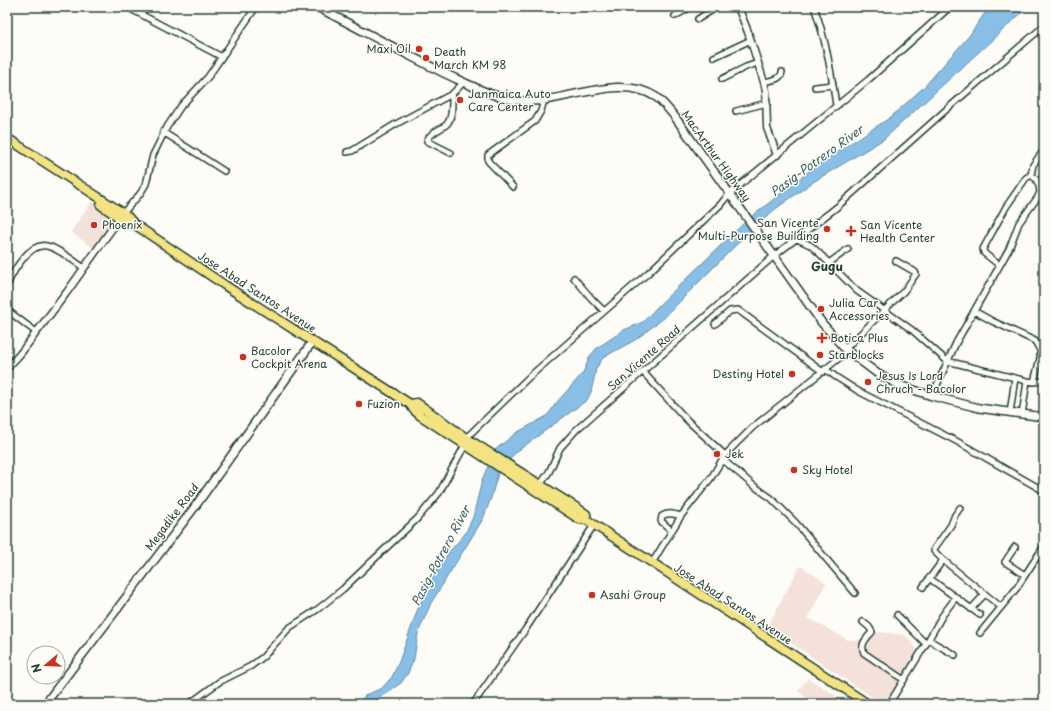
<svg xmlns="http://www.w3.org/2000/svg" width="1051" height="711" font-family="'Playpen Sans',sans-serif">
<style>
.built{fill:#f3e1da}
.water{fill:#89bfe7;stroke:#5f8b9f}
.lines{fill:none;stroke-linecap:round;stroke-linejoin:round}
.minor-casing{stroke:#1f3d34;stroke-width:8}
.tertiary-casing{stroke:#1f3d34;stroke-width:9}
.secondary-casing{stroke:#1f3d34;stroke-width:10}
.trunk-casing{stroke:#1f3d34;stroke-width:11}
.minor{stroke:#fdfcf7;stroke-width:5}
.tertiary{stroke:#fdfcf7;stroke-width:6}
.secondary{stroke:#fdfcf7;stroke-width:7}
.trunk{stroke:#f4e382;stroke-width:8}
.poi-dot{fill:#c8321e;stroke:#fdfcf7;stroke-width:1.5}
.labels{text-anchor:middle;stroke-width:3;stroke-linejoin:round;paint-order:stroke}
.poi-label{font-size:11px;fill:#1f3d34;stroke:#fdfcf7;text-anchor:start}
.street-label{font-size:11px;fill:#1f3d34;stroke:#fdfcf7}
.water-label{font-size:12px;font-style:italic;fill:#3a5e61;stroke:#fdfcf7}
.neighbourhood-label{font-size:12px;font-weight:bold;fill:#1f3d34;stroke:#fdfcf7}
</style>
<rect width="100%" height="100%" fill="#fdfcf7"/>
<filter id="ink" filterUnits="userSpaceOnUse"><feTurbulence type="fractalNoise" baseFrequency=".025" numOctaves="2"/><feDisplacementMap in="SourceGraphic" scale="8" xChannelSelector="R" yChannelSelector="G"/><feConvolveMatrix kernelMatrix="1 2 1 2 8 2 1 2 1" color-interpolation-filters="sRGB"/></filter>
<g filter="url(#ink)">
<!-- built -->
<path class="built" d="M92 201 117 218 96 250 71 232Z
M800 566 826 583 808 618 848 640H858L880 632 905 635 918 650 885 704H882L767 627Z
M808 678 848 704H803L806 697 798 691Z"/>
<!-- water -->
<path class="water" d="M989 7H1028L884 139 813 182 774 210 741 240 687 294 664 318 635 340 604 357 600 362 596 369 591 392 587 400 516 452 498 473 491 498 483 519 431 603 418 633 414 659 408 673 401 683 370 704H357L366 695 382 688 392 677 399 662 417 611 435 573 449 552 465 534 473 517 482 480 495 450 516 433 547 416 557 402 583 373 590 356 597 348 624 330 643 322 659 305 746 221 817 165 891 117 924 87 969 36Z"/>
<g class="lines">
<!-- minor casing -->
<g class="minor-casing">
<path id="minor" d="M127 7 222 57
M814 7C826 39 831 72 836 105
M675 16 690 7
M698 19 717 7
M714 57 751 40
M722 79 746 67 758 63
M764 82C771 80 781 80 782 72
M815 87 833 85
M736 111 767 103
M163 132 224 171
M347 152 352 151 396 124 452 94 464 82
M451 153 427 141C431 131 441 130 447 124 453 117 452 103 452 94
M1031 175 1033 165 1044 150
M513 187 488 161V155L535 121 541 111 544 100
M123 213 140 194 146 184 153 155 167 127 181 106 208 77 256 7
M795 238 810 245 818 252 857 291 912 330 947 361 1027 381
M829 263 848 249
M999 265 984 253 983 249 1006 207 1026 178 1031 175
M574 278 592 299 604 311
M7 285C13 272 29 242 47 246 58 248 74 261 84 268
M7 310 36 332
M974 311 992 321 1035 341 1040 350V358L1034 382
M715 324 730 311 738 310 823 372
M845 349 904 291 916 274 915 272 896 261
M825 369 836 377 858 391 958 442 1044 491
M643 372 687 420 725 455
M932 396 956 343 1009 249 1019 223 1038 197 1040 192 1039 186 1036 179 1031 175
M1010 413 1015 378
M1022 415 1027 381 1034 382 1044 381
M466 438 529 377 648 273 720 205 729 194 868 80 950 7
M722 459 754 486 771 498 796 523 855 593
M540 485 549 472 560 448 576 430 774 256 837 207 947 109 1044 26
M960 508 955 515 951 525 934 549V551L943 560 1001 607
M671 530 661 521 662 516C668 512 674 514 681 516
M1015 547 1005 562 1025 575
M652 563 681 516 711 478 725 455 753 427 848 351
M929 578 980 615
M923 587 943 560
M971 609 985 594
M897 615 926 644
M863 622 869 627 872 632C866 639 860 644 864 653L904 680
M980 633 1016 589 1044 546
M929 639 934 643 955 655
M189 704 219 682 251 666 263 657 289 628 318 609 343 589 368 565 417 519 439 493 465 445
M473 704 525 630 594 525
M889 704 926 644 942 616 956 597"/>
</g>
<!-- tertiary casing -->
<g class="tertiary-casing">
<path id="tertiary" d="M738 7 748 32 764 82 766 91 767 128 777 155
M7 368 20 354 67 292 121 216"/>
</g>
<!-- secondary casing -->
<g class="secondary-casing">
<path id="secondary" d="M317 7C360 29 403 53 446 74 470 85 495 99 523 101 564 104 619 72 656 97 663 102 669 110 675 117L822 323 845 349 878 374 899 385 932 396 979 408 1044 417
M45 704 194 508 313 341"/>
</g>
<!-- trunk casing -->
<g class="trunk-casing">
<path id="trunk" d="M7 138 123 213 128 217 134 224 226 286 410 404 414 410 421 416 579 519 587 520 868 704
M101 205 120 218 133 223
M410 404 417 403 466 438 580 510 586 514 587 520"/>
</g>
<!-- minor -->
<use href="#minor" class="minor"/>
<!-- tertiary -->
<use href="#tertiary" class="tertiary"/>
<!-- secondary -->
<use href="#secondary" class="secondary"/>
<!-- trunk -->
<use href="#trunk" class="trunk"/>
</g>
</g>
<!-- markers -->
<g class="poi-dot">
<circle cx="419" cy="49" r="4"/>
<circle cx="426" cy="58" r="4"/>
<circle cx="460" cy="100" r="4"/>
<circle cx="94" cy="225" r="4"/>
<circle cx="827" cy="229" r="4"/>
<path d="M849 225h4v4h4v4h-4v4h-4v-4h-4v-4h4z"/>
<circle cx="821" cy="309" r="4"/>
<path d="M820 332h4v4h4v4h-4v4h-4v-4h-4v-4h4z"/>
<circle cx="820" cy="355" r="4"/>
<circle cx="243" cy="357" r="4"/>
<circle cx="792" cy="374" r="4"/>
<circle cx="868" cy="382" r="4"/>
<circle cx="359" cy="404" r="4"/>
<circle cx="717" cy="454" r="4"/>
<circle cx="794" cy="470" r="4"/>
<circle cx="592" cy="595" r="4"/>
</g>
<g class="labels">
<!-- poi labels -->
<g class="poi-label">
<text x="411" y="53" text-anchor="end">Maxi Oil</text>
<text x="434" y="56">Death<tspan x="434" dy="13">March KM 98</tspan></text>
<text x="468" y="98">Janmaica Auto<tspan x="468" dy="13">Care Center</tspan></text>
<text x="819" y="227" text-anchor="end">San Vicente<tspan x="819" dy="13">Multi-Purpose Building</tspan></text>
<text x="102" y="229">Phoenix</text>
<text x="860" y="229">San Vicente<tspan x="860" dy="13">Health Center</tspan></text>
<text x="829" y="307">Julia Car<tspan x="829" dy="13">Accessories</tspan></text>
<text x="830" y="342">Botica Plus</text>
<text x="251" y="355">Bacolor<tspan x="251" dy="13">Cockpit Arena</tspan></text>
<text x="828" y="359">Starblocks</text>
<text x="784" y="378" text-anchor="end">Destiny Hotel</text>
<text x="876" y="380">Jesus Is Lord<tspan x="876" dy="13">Chruch - Bacolor</tspan></text>
<text x="367" y="408">Fuzion</text>
<text x="725" y="458">Jek</text>
<text x="802" y="474">Sky Hotel</text>
<text x="600" y="599">Asahi Group</text>
</g>
<!-- street labels -->
<g class="street-label">
<text transform="translate(716 156) rotate(54)" y="4">MacArthur Highway</text>
<text transform="translate(257 292) rotate(33)" y="4">Jose Abad Santos Avenue</text>
<text transform="translate(644 358) rotate(-41)" y="4">San Vicente Road</text>
<text transform="translate(172 517) rotate(-53)" y="4">Megadike Road</text>
<text transform="translate(733 604) rotate(33)" y="4">Jose Abad Santos Avenue</text>
</g>
<!-- water labels -->
<g class="water-label">
<text transform="translate(817 161) rotate(-36)" y="4">Pasig-Potrero River</text>
<text transform="translate(441 556) rotate(-62)" y="4">Pasig-Potrero River</text>
</g>
<!-- neighbourhood labels -->
<g class="neighbourhood-label">
<text x="827" y="271">Gugu</text>
</g>
</g>
<!-- margin -->
<rect width="1051" height="711" fill="none" stroke="#fdfcf7" stroke-width="24"/>
<rect x="12" y="12" width="1027" height="687" fill="none" stroke="#1f3d34" stroke-width="1.5" filter="url(#ink)"/>
<!-- north arrow -->
<g transform="translate(46 665) rotate(251)"><circle r="19" fill="#fdfcf7" stroke="#a4b0a9"/>
<path d="M0-3L7 15L0 10L-7 15Z" fill="#c8321e"/>
<text y="-6" font-size="11" font-weight="bold" text-anchor="middle" fill="#1f3d34">N</text>
</g>
</svg>
